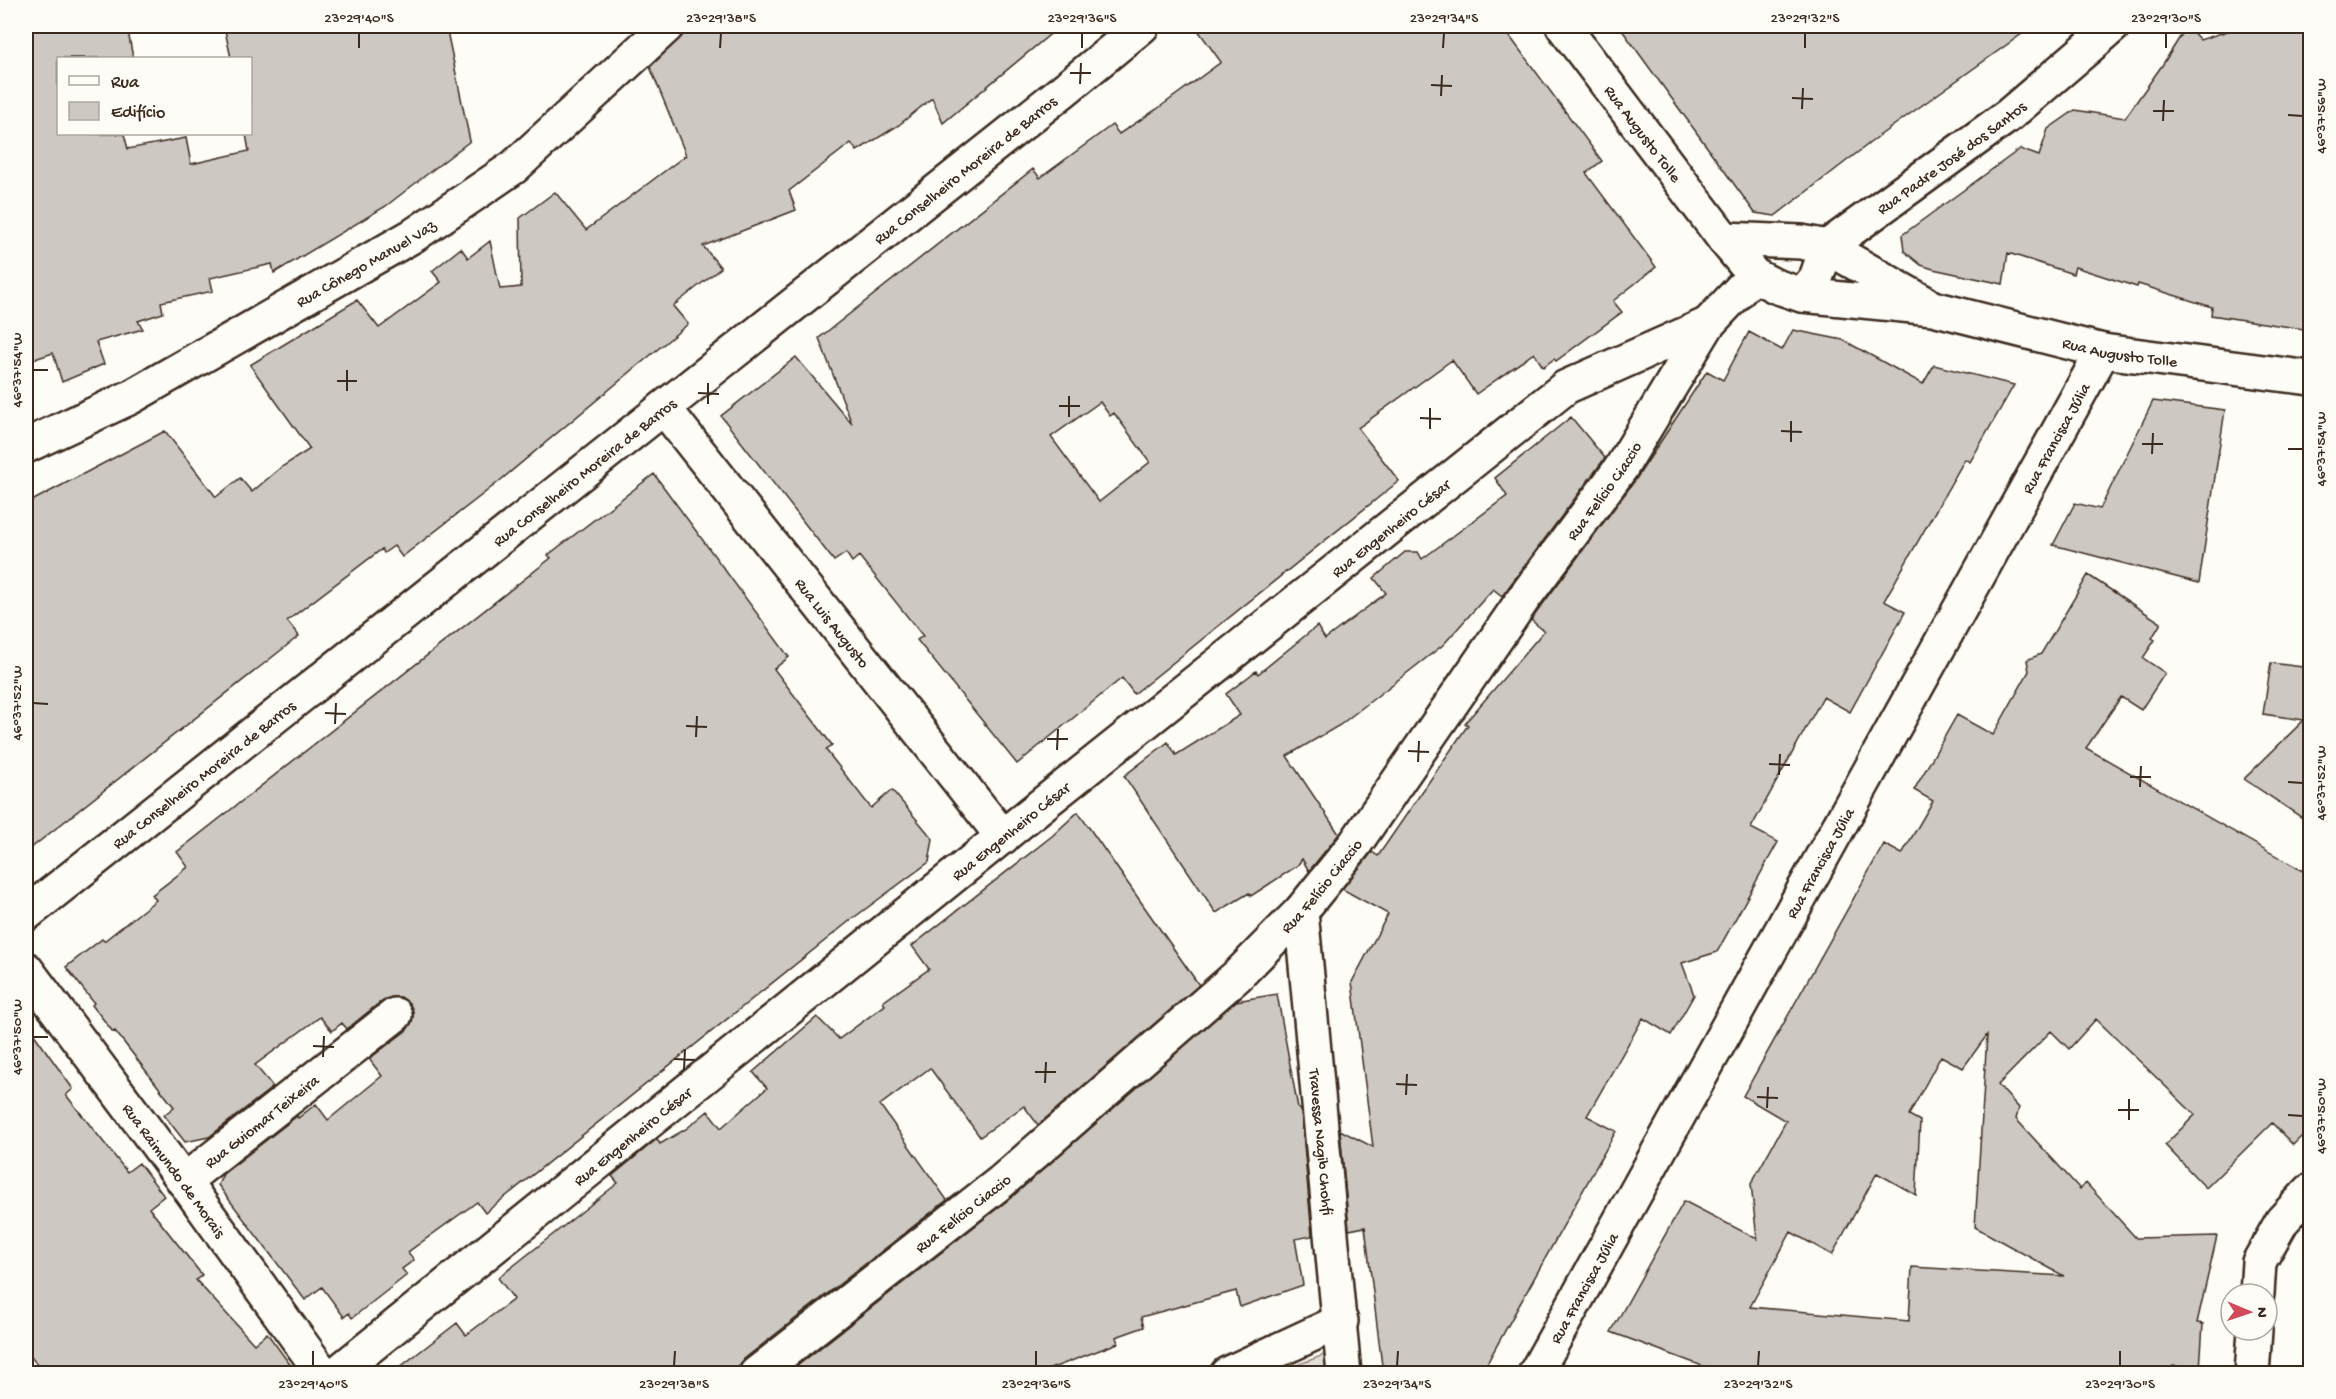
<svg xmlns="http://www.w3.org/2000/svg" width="2336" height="1399" font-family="'Gochi Hand',sans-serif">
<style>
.green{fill:#e1ded7;stroke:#8e847a;stroke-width:1.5}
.building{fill:#cdc8c2;stroke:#3b2a1e;stroke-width:1.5;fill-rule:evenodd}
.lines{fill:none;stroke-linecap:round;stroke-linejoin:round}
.minor-casing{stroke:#3b2a1e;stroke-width:38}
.major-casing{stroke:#3b2a1e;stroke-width:38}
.minor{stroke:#fdfcf7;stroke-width:33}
.major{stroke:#fdfcf7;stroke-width:33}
.ticks{fill:none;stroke:#3b2a1e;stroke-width:2}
.labels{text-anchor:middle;stroke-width:4.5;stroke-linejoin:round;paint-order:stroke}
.street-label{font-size:16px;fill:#3b2a1e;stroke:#fdfcf7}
.neatline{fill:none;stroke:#3b2a1e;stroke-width:2}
.ticks-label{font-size:15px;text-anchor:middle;fill:#3b2a1e}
</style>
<rect width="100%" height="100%" fill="#fdfcf7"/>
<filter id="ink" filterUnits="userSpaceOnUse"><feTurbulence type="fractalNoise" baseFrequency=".0167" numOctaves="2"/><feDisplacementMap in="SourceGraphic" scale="12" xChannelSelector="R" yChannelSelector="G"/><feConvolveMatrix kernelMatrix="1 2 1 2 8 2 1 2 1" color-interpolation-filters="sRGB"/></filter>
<g filter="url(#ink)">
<!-- green -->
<path class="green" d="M1340 1349 1344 1373H1275Z"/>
<!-- building -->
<path class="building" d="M26 26H127L133 58H58V134H124L128 149 186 138 191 164 249 151 246 134H250V58H231L224 26H446L470 141 386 206 274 273 272 264 210 278 213 291 161 302 163 313 138 321 143 329 96 342 104 364 62 382 53 353 26 362Z
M692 26H1060L943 123 932 98 899 125 857 151 851 143 789 191 796 210 703 246 721 268 673 306 688 324 496 484 402 557 394 546 384 553 382 549 287 621 299 636 26 852V504L165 431 216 497 240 478 252 492 280 468 310 449 250 365 357 300 379 328 441 282 432 271 461 248 468 258 490 241 500 289 521 287 520 218 555 192 586 230 686 155 650 67Z
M1195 26H1502L1602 161 1586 173 1656 267 1613 301 1622 312 1556 361 1554 359 1543 367 1534 353 1476 394 1452 360 1358 428 1399 481 1134 694 1122 678 1017 764 917 640 923 636 859 556 852 562 846 553 834 561 721 416 796 357 852 424 819 338 1033 169 1040 178 1112 125 1119 134 1157 109 1221 62ZM1100 402 1110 416 1114 413 1150 462 1099 502 1051 437Z
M1619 26H2033L1879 136 1775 216 1755 213Z
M2187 26 2200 40 2243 26H2310V330L2211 315 2212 307 2138 284 2137 287 2075 267 2073 274 2008 253 2003 284 1933 269 1921 265 1904 251 1902 235 2020 149 2039 156 2048 129 2075 110 2125 118 2163 64Z
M1793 330 1843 340 1923 384 1934 365 2014 385 1970 462 1965 459 1884 601 1905 612 1850 712 1823 697 1751 828 1778 842 1717 952 1682 963 1694 995 1671 1035 1643 1018 1587 1116 1616 1131 1481 1374H1383L1365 1227 1349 1230 1340 1130 1373 1147 1352 982 1388 914 1342 889 1372 852 1378 856 1468 725 1465 723 1544 631 1531 620 1636 479 1707 371 1723 380 1749 332 1782 350Z
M2153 401 2225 410 2199 583 2053 545 2075 503 2100 509Z
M1571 417 1605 458 1502 596 1493 589 1443 645 1340 725 1287 756 1339 834 1309 871 1302 859 1297 866 1251 896 1249 893 1216 913 1124 776 1168 742 1176 755 1240 715 1226 694 1256 671 1258 674 1317 626 1325 639 1386 593 1374 578 1405 552H1418L1422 559 1507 496 1495 478Z
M654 474 789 657 774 669 832 745 826 750 871 808 892 790 933 839 929 862 852 919 485 1213 477 1202 408 1252 414 1260 402 1269 407 1275 352 1318 349 1313 344 1317 322 1287 305 1300 218 1185 223 1174 297 1116 298 1118 316 1104 328 1120 382 1076 369 1059 407 1030 412 1022 413 1012 409 1003 401 997H392L383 1000 347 1029 342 1023 332 1031 320 1017 255 1065 273 1087 209 1137 185 1142 164 1115 174 1107 115 1031 113 1032 92 1005 94 1003 66 967 102 939 104 941 156 900 152 895 188 867 177 852 551 558 548 555Z
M2088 575 2161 623 2152 638 2155 640 2143 658 2165 673 2141 710 2121 697 2086 748 2310 875V1128L2293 1145 2272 1123 2206 1188 2165 1145 2195 1115 2096 1019 2069 1049 2051 1031 1998 1085 2019 1108 2016 1119 2080 1189 2086 1183 2136 1238 2217 1236 2197 1323 2203 1324 2200 1369 2173 1366 2172 1374H1724L1611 1332 1684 1201 1757 1239 1751 1184 1786 1121 1743 1096 1884 844 1902 854 1933 801 1914 790 1957 715 1993 735 2029 671 2027 660 2041 654ZM1987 1035 1975 1227 2064 1276 1912 1267 1909 1321 1750 1307 1791 1232 1832 1255 1877 1173 1916 1195 1920 1121 1909 1115 1941 1056 1963 1068Z
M2271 663 2310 668V823L2244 779 2304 720 2263 714Z
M1078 812 1199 985 1038 1125 1024 1106 980 1137 930 1068 880 1105 947 1200 744 1359 739 1366 738 1374H391L457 1323 466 1335 514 1299 498 1278 618 1183 612 1176 657 1139 660 1144 686 1129 708 1111 721 1128 767 1088 753 1072 817 1017 839 1039 885 1005 883 1002 929 969 912 946 1052 836Z
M1277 994 1298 1108 1301 1110 1312 1236 1295 1239 1303 1285 1240 1307 1236 1291 1141 1317 1144 1327 1116 1337 1118 1343 1037 1374H787L1013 1196 1236 1001Z
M26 1023 73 1089 66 1095 109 1149 127 1172 139 1163 164 1196 149 1208 202 1275 196 1280 254 1344 267 1333 297 1374H44L26 1350Z"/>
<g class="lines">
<!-- minor casing -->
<g class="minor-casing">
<g id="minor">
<path id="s1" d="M1563 26 1724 239 1754 275 1775 286 1802 295 1933 308 2103 351 2310 378"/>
<path d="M1724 239 1801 242 1827 247 1925 303"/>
<path id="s2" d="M1802 295 1816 278 1827 247 2009 115 2113 26"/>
<path id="s3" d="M664 408 1003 837"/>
<path id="s4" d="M26 446 131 397 414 235 514 167 667 26"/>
<path id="s5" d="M1301 911 1344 1374"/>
<path id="s6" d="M26 969 184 1181 323 1374"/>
<path id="s7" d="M184 1181 395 1015"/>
<path d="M2257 1294 2259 1262 2282 1221 2310 1191"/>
<path id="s8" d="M336 1374 1049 799 1566 387 1708 324"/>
<path id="s9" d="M756 1374 1001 1182 1237 976 1301 911 1355 844 1524 598 1621 468 1708 324 1754 275"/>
<path d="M1227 1374 1341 1321"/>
<path id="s10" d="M1535 1374 2103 351"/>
<path d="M2252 1374 2255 1330"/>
</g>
</g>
<!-- major casing -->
<g class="major-casing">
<g id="major">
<path id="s11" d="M26 914 1064 90 1142 26"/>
</g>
</g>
<!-- minor -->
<use href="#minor" class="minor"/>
<!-- major -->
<use href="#major" class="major"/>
</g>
</g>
<!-- ticks -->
<path class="ticks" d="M359 48V33M720 48 721 33M1082 48V33M1443 48 1444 33M1805 48V33M2166 48V33M1070 73H1091M1080 84 1081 63M1431 85 1452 86M1441 96 1442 75M1792 98 1813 99M1802 109 1803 88M2153 111H2174M2288 115 2303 116M2163 121 2164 100M33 370H48M337 381H357M347 391V370M698 393 719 394M708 404V383M1059 406H1080M1069 417V396M1420 418 1441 419M1430 429V408M1781 431 1802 432M1791 442V421M2142 444H2163M2288 449H2303M2152 454 2153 433M33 703 48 704M325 713 346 714M335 724 336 703M686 726 707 727M696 737 697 716M1047 739H1068M1057 750 1058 729M1408 751 1429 752M1418 762 1419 741M1769 764 1790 765M1779 775 1780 754M2130 777H2151M2288 782 2303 783M2140 787 2141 766M33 1037H48M313 1046 334 1047M323 1057 324 1036M674 1059 695 1060M684 1070 685 1049M1035 1072H1056M1045 1083 1046 1062M1396 1084 1417 1085M1406 1095 1407 1074M1757 1097 1778 1098M1767 1108 1768 1087M2118 1110H2139M2288 1115 2303 1116M2129 1120V1099M313 1366V1351M674 1366 675 1351M1036 1366V1351M1397 1366 1398 1351M1758 1366 1759 1351M2120 1366V1351"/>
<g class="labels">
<!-- street labels -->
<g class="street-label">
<text dy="6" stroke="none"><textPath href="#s1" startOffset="134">Rua Augusto Tolle</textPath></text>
<text dy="6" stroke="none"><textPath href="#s2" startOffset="208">Rua Padre José dos Santos</textPath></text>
<text dy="6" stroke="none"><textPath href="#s11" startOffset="1198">Rua Conselheiro Moreira de Barros</textPath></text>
<text dy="6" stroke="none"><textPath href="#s4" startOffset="386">Rua Cônego Manuel Vaz</textPath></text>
<text dy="6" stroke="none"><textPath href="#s1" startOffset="690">Rua Augusto Tolle</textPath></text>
<text dy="6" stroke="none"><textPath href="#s10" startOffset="1071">Rua Francisca Júlia</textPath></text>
<text dy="6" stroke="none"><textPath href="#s11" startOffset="712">Rua Conselheiro Moreira de Barros</textPath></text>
<text dy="6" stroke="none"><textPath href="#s9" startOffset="1234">Rua Felício Ciaccio</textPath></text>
<text dy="6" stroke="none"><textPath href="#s8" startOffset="1352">Rua Engenheiro César</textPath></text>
<text dy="6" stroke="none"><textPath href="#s3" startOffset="273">Rua Luis Augusto</textPath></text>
<text dy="6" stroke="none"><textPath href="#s11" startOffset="226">Rua Conselheiro Moreira de Barros</textPath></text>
<text dy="6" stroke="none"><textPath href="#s8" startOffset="866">Rua Engenheiro César</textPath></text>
<text dy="6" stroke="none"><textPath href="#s10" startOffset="585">Rua Francisca Júlia</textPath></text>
<text dy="6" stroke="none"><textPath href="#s9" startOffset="748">Rua Felício Ciaccio</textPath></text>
<text dy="6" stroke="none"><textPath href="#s7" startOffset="98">Rua Guiomar Teixeira</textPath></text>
<text dy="6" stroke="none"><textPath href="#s8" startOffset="380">Rua Engenheiro César</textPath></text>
<text dy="6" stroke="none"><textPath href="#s5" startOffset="232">Travessa Nagib Chohfi</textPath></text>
<text dy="6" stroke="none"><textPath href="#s6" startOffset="250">Rua Raimundo de Morais</textPath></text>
<text dy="6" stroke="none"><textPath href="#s9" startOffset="262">Rua Felício Ciaccio</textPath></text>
<text dy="6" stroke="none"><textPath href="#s10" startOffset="99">Rua Francisca Júlia</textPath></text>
</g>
</g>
<!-- margin -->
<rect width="2336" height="1399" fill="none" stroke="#fdfcf7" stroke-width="66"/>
<!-- legend -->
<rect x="57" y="57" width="195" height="78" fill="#fdfcf7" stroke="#afa8a0" stroke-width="1.5"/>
<rect x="69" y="76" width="30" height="9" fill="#fdfcf7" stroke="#afa8a0" stroke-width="1.5"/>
<text x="111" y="87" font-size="18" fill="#3b2a1e">Rua</text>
<rect x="69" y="102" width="30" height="18" fill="#cdc8c2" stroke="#afa8a0" stroke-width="1.5"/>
<text x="111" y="117" font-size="18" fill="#3b2a1e">Edifício</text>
<!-- north arrow -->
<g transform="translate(2249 1312) rotate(92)"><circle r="28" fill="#fdfcf7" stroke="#afa8a0" stroke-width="1.5"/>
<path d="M0-4.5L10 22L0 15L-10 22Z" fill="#d1495b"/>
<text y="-9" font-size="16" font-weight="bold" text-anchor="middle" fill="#3b2a1e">N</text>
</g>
<rect x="33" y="33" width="2270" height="1333" class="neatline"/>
<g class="ticks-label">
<text x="359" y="22">23°29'40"S</text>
<text x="721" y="22">23°29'38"S</text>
<text x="1082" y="22">23°29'36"S</text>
<text x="1444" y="22">23°29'34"S</text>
<text x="1805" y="22">23°29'32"S</text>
<text x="2166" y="22">23°29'30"S</text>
<text transform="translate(2320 116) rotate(-90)" y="5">46°37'56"W</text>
<text transform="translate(16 370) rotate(-90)" y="5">46°37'54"W</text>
<text transform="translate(2320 449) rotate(-90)" y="5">46°37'54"W</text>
<text transform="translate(16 703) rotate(-90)" y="5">46°37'52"W</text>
<text transform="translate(2320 783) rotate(-90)" y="5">46°37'52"W</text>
<text transform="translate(16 1037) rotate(-90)" y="5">46°37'50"W</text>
<text transform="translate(2320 1116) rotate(-90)" y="5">46°37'50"W</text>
<text x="313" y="1388">23°29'40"S</text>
<text x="674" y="1388">23°29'38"S</text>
<text x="1036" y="1388">23°29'36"S</text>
<text x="1397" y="1388">23°29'34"S</text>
<text x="1758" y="1388">23°29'32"S</text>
<text x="2120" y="1388">23°29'30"S</text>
</g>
</svg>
